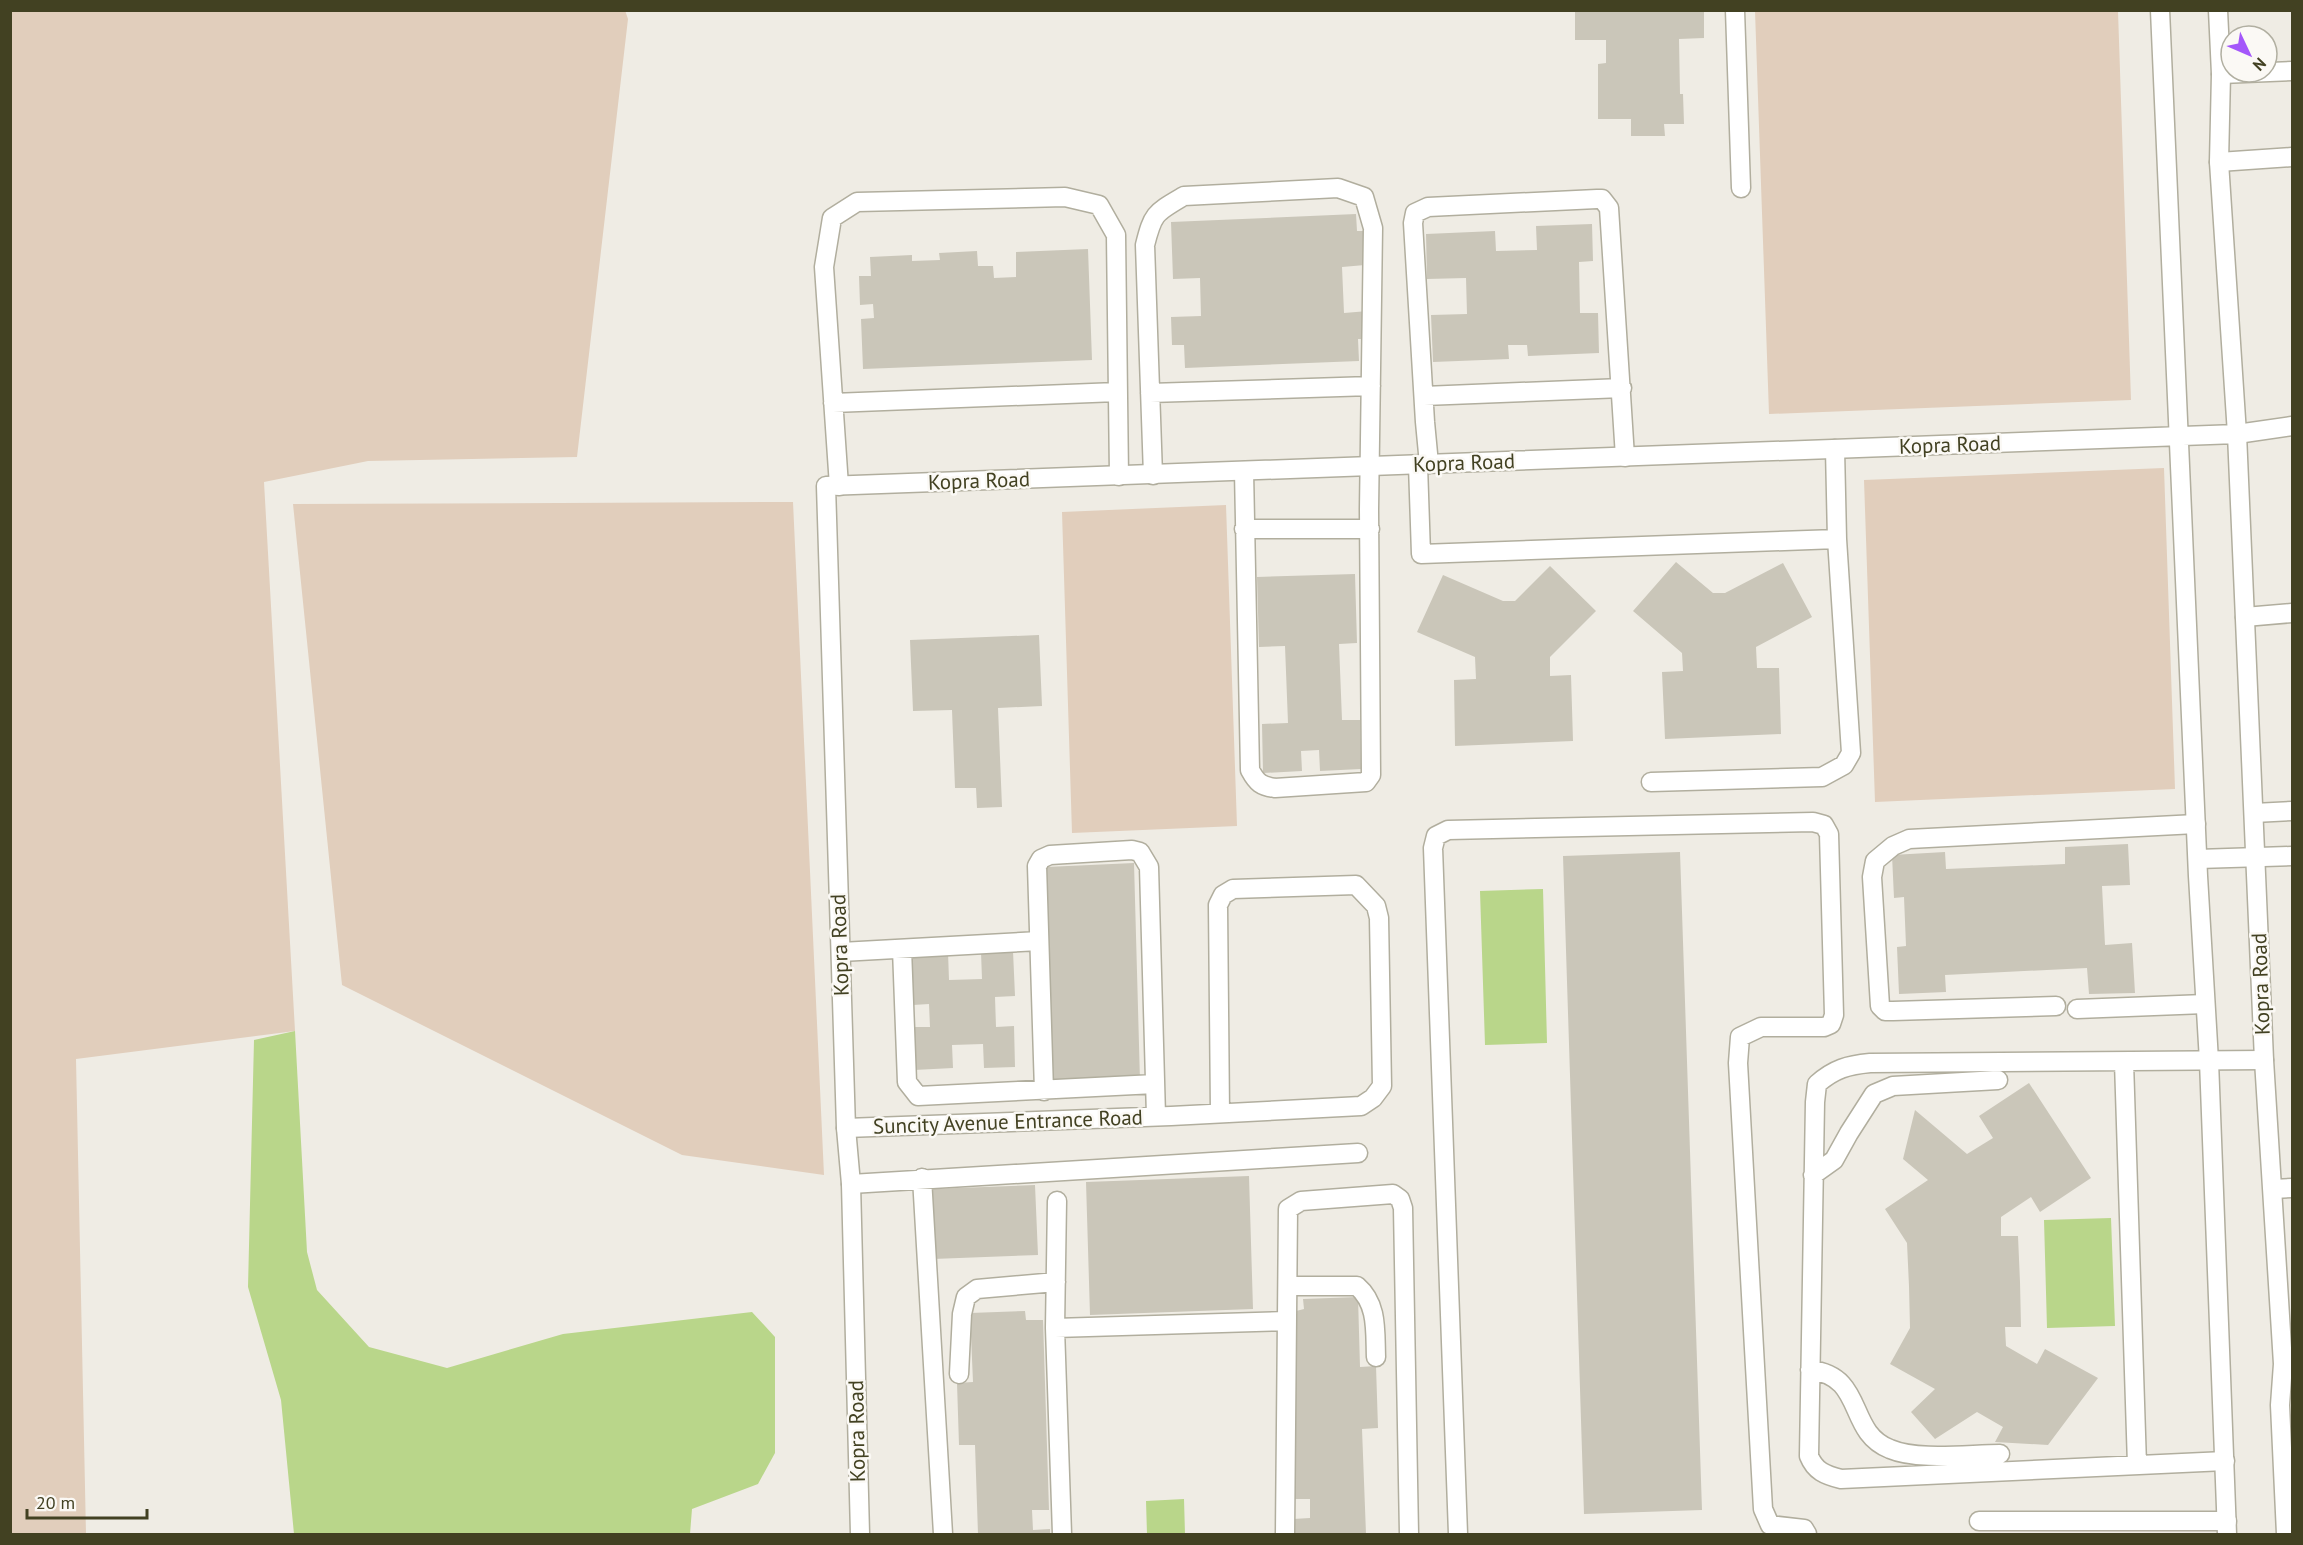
<svg xmlns="http://www.w3.org/2000/svg" width="2303" height="1545" font-family="'PT Sans',sans-serif">
<style>
.green{fill:#e1cebc}
.water{fill:#b9d68a}
.building{fill:#cac6b9}
.lines{fill:none;stroke-linecap:round;stroke-linejoin:round}
.minor-casing{stroke:#b1ae9e;stroke-width:21}
.tertiary-casing{stroke:#b1ae9e;stroke-width:21}
.minor{stroke:#fff;stroke-width:18}
.tertiary{stroke:#fff;stroke-width:18}
.labels{text-anchor:middle;stroke-width:5;stroke-linejoin:round;paint-order:stroke}
.street-label{font-size:21px;fill:#424122;stroke:#fbf9f5}
</style>
<rect width="100%" height="100%" fill="#efece4"/>
<!-- green -->
<path class="green" d="M625 10 628 19 577 457 368 461 264 482 295 1031 76 1059 86 1534H11V11Z
M1755 11H2118L2131 400 1769 414Z
M2164 468 2175 789 1875 802 1864 480Z
M793 502 824 1175 682 1155 342 985 293 504Z
M1226 505 1237 826 1072 833 1062 512Z"/>
<!-- water -->
<path class="water" d="M1543 889 1547 1043 1485 1045 1480 891Z
M295 1031 307 1252 317 1290 369 1347 447 1368 563 1334 752 1312 775 1337V1453L758 1484 692 1509 690 1534H294L281 1400 248 1287 254 1040Z
M2111 1218 2115 1326 2047 1328 2044 1220Z
M1184 1499 1185 1534H1147L1146 1501Z"/>
<!-- building -->
<path class="building" d="M1575 10H1704V38L1679 39 1680 94H1683L1684 124H1664L1665 136H1631V119H1598V64L1606 63V40H1575Z
M1356 214 1357 231H1364L1365 265 1342 267 1344 313 1368 311 1369 339H1358L1359 361 1185 368 1184 345H1172L1171 317 1201 316 1200 278 1173 279 1171 222Z
M1592 224 1593 261 1579 262 1580 313H1598L1599 353 1528 356 1527 345H1508L1509 359 1433 362 1431 315 1467 314 1466 278 1427 279 1426 234 1495 231 1496 251 1537 250 1536 226Z
M1088 249 1092 360 863 369 861 319 874 318 873 304 860 305 859 276H871L870 257 912 255V261L940 260 939 253 977 251 978 266H993L994 278 1016 277V252Z
M1676 562 1713 593H1725L1783 563 1812 617 1756 647 1757 668H1779L1781 734 1665 739 1662 672 1683 671 1682 653 1633 611Z
M1550 566 1596 611 1550 657V676L1571 675 1573 741 1455 746 1454 680 1476 679 1475 657 1417 632 1443 575 1503 601H1515Z
M1355 574 1357 643 1339 644 1342 720H1360L1361 769 1320 771 1319 750 1301 751 1302 771 1263 773 1262 724 1288 723 1285 646 1259 647 1257 577Z
M1039 635 1042 706 998 708 1002 807 977 808 976 788H955L952 710 913 711 910 640Z
M2128 844 2130 885 2102 886 2105 945 2132 943 2135 993 2089 994 2087 968 1945 975 1946 992 1899 994 1897 947 1906 946 1904 897 1894 898 1892 855 1945 852 1946 869 2065 864V847Z
M1680 852 1702 1510 1584 1514 1563 856Z
M1134 863 1140 1081 1053 1084 1046 867Z
M1013 951 1015 996 995 997 996 1027 1014 1026 1015 1067 984 1068 983 1044 952 1045 953 1068 914 1070 912 1027H930L929 1004 913 1005 911 953 948 952 949 980 982 979 981 952Z
M2029 1083 2091 1178 2040 1212 2031 1197 2001 1217V1236H2018L2020 1282 2021 1327H2005L2006 1346 2037 1364 2045 1349 2098 1378 2048 1445 1995 1442 2003 1427 1977 1412 1935 1439 1911 1412 1935 1389 1890 1364 1910 1328 1909 1286 1907 1243 1885 1209 1928 1180 1903 1159 1915 1110 1967 1154 1993 1138 1979 1116Z
M1249 1176 1253 1309 1090 1315 1086 1182Z
M1035 1185 1038 1255 933 1259 931 1189Z
M1358 1297 1360 1367 1376 1366 1378 1428 1362 1429 1366 1534H1293V1519L1310 1518V1499H1293L1292 1312 1304 1309 1303 1299Z
M1025 1311 1026 1320H1043L1049 1510H1032L1033 1530 1050 1529V1534H978L975 1445H959L957 1383 973 1382 970 1313Z"/>
<g class="lines">
<!-- minor casing -->
<g class="minor-casing">
<path id="minor" d="M1735 10 1741 188
M2221 74 2292 71
M2219 162 2292 157
M1150 393 1371 386
M1424 396 1622 388
M833 403 1117 392
M2237 434 2292 426
M1429 464 1425 422 1413 223 1415 213 1428 207 1597 199H1602L1609 208 1625 457
M1418 465 1421 554 1837 539 1835 449
M1153 475 1145 245C1153 213 1155 213 1184 196L1338 188 1364 197 1373 228 1369 510 1371 775 1366 782 1275 788C1261 786 1257 783 1250 770L1244 471
M839 486 824 267 832 218 857 202 1065 197 1099 205 1116 235 1119 476
M1244 529H1370
M2245 617 2292 613
M1651 782 1822 777 1844 765 1851 753 1837 539
M2254 813 2292 811
M2198 859 2292 856
M902 949 907 1082 918 1096 1155 1084
M841 952 1039 941
M2056 1006 1893 1011H1885L1880 1006 1872 877 1875 861 1893 846 1909 839 2196 824
M2077 1009 2205 1004
M2124 1062 2137 1465
M1044 1091 1037 866 1041 859 1050 855 1132 850 1140 852 1149 867 1156 1116
M846 1128 1171 1116 1361 1106 1373 1098 1382 1086 1379 918 1376 906 1356 885 1233 889 1223 895 1218 905 1220 1113
M1813 1175 1834 1160 1849 1133 1874 1094 1893 1086 1998 1080
M922 1178 943 1534
M851 1184 1358 1153
M2273 1189 2292 1188
M1288 1286H1357C1378 1304 1375 1331 1376 1357
M1055 1328 1057 1201
M1810 1370C1866 1376 1846 1432 1890 1449 1918 1461 1969 1454 2000 1454
M959 1374 962 1314 966 1297 977 1289 1056 1282
M2225 1461 1841 1479C1825 1475 1815 1471 1809 1456L1815 1102 1817 1084C1834 1069 1848 1065 1870 1063L2264 1060
M1979 1521H2227
M1062 1534 1055 1328 1286 1321
M1285 1534 1288 1209 1301 1201 1393 1194 1400 1199 1403 1208 1409 1534
M1458 1534 1433 848 1436 836 1448 830 1813 822 1824 825 1829 834 1834 1015 1831 1024 1824 1027H1761L1740 1037 1738 1063 1763 1509 1770 1525 1804 1529 1807 1534"/>
</g>
<!-- tertiary casing -->
<g class="tertiary-casing">
<path id="tertiary" d="M2160 10 2198 876 2209 1061 2227 1534
M2218 10 2221 74 2219 162 2237 434 2264 1060 2283 1364 2280 1405 2286 1534
M860 1534 851 1184 846 1128 826 486 2237 434"/>
</g>
<!-- minor -->
<use href="#minor" class="minor"/>
<!-- tertiary -->
<use href="#tertiary" class="tertiary"/>
</g>
<g class="labels">
<!-- street labels -->
<g class="street-label">
<text transform="translate(1950 445) rotate(-2)" y="7">Kopra Road</text>
<text transform="translate(1464 463) rotate(-2)" y="7">Kopra Road</text>
<text transform="translate(979 481) rotate(-2)" y="7">Kopra Road</text>
<text transform="translate(840 945) rotate(-92)" y="7">Kopra Road</text>
<text transform="translate(2261 984) rotate(-92)" y="7">Kopra Road</text>
<text transform="translate(1008 1122) rotate(-2)" y="7">Suncity Avenue Entrance Road</text>
<text transform="translate(857 1431) rotate(-91)" y="7">Kopra Road</text>
</g>
</g>
<!-- border -->
<rect width="2303" height="1545" fill="none" stroke="#424122" stroke-width="24"/>
<!-- north arrow -->
<g transform="translate(2249 54) rotate(134)"><circle r="28" fill="#fbf9f5" stroke="#b1afa1" stroke-width="1.5"/>
<path d="M0-4.5L10 22L0 15L-10 22Z" fill="#a457fa"/>
<text y="-9" font-size="16" font-weight="bold" text-anchor="middle" fill="#424122">N</text>
</g>
<!-- scale -->
<path d="M27 1509v9h120v-9" fill="none" stroke="#424122" stroke-width="3"/>
<text x="36" y="1509" font-size="18" fill="#424122" stroke="#fbf9f5" stroke-width="4.5" paint-order="stroke">20 m</text>
</svg>
